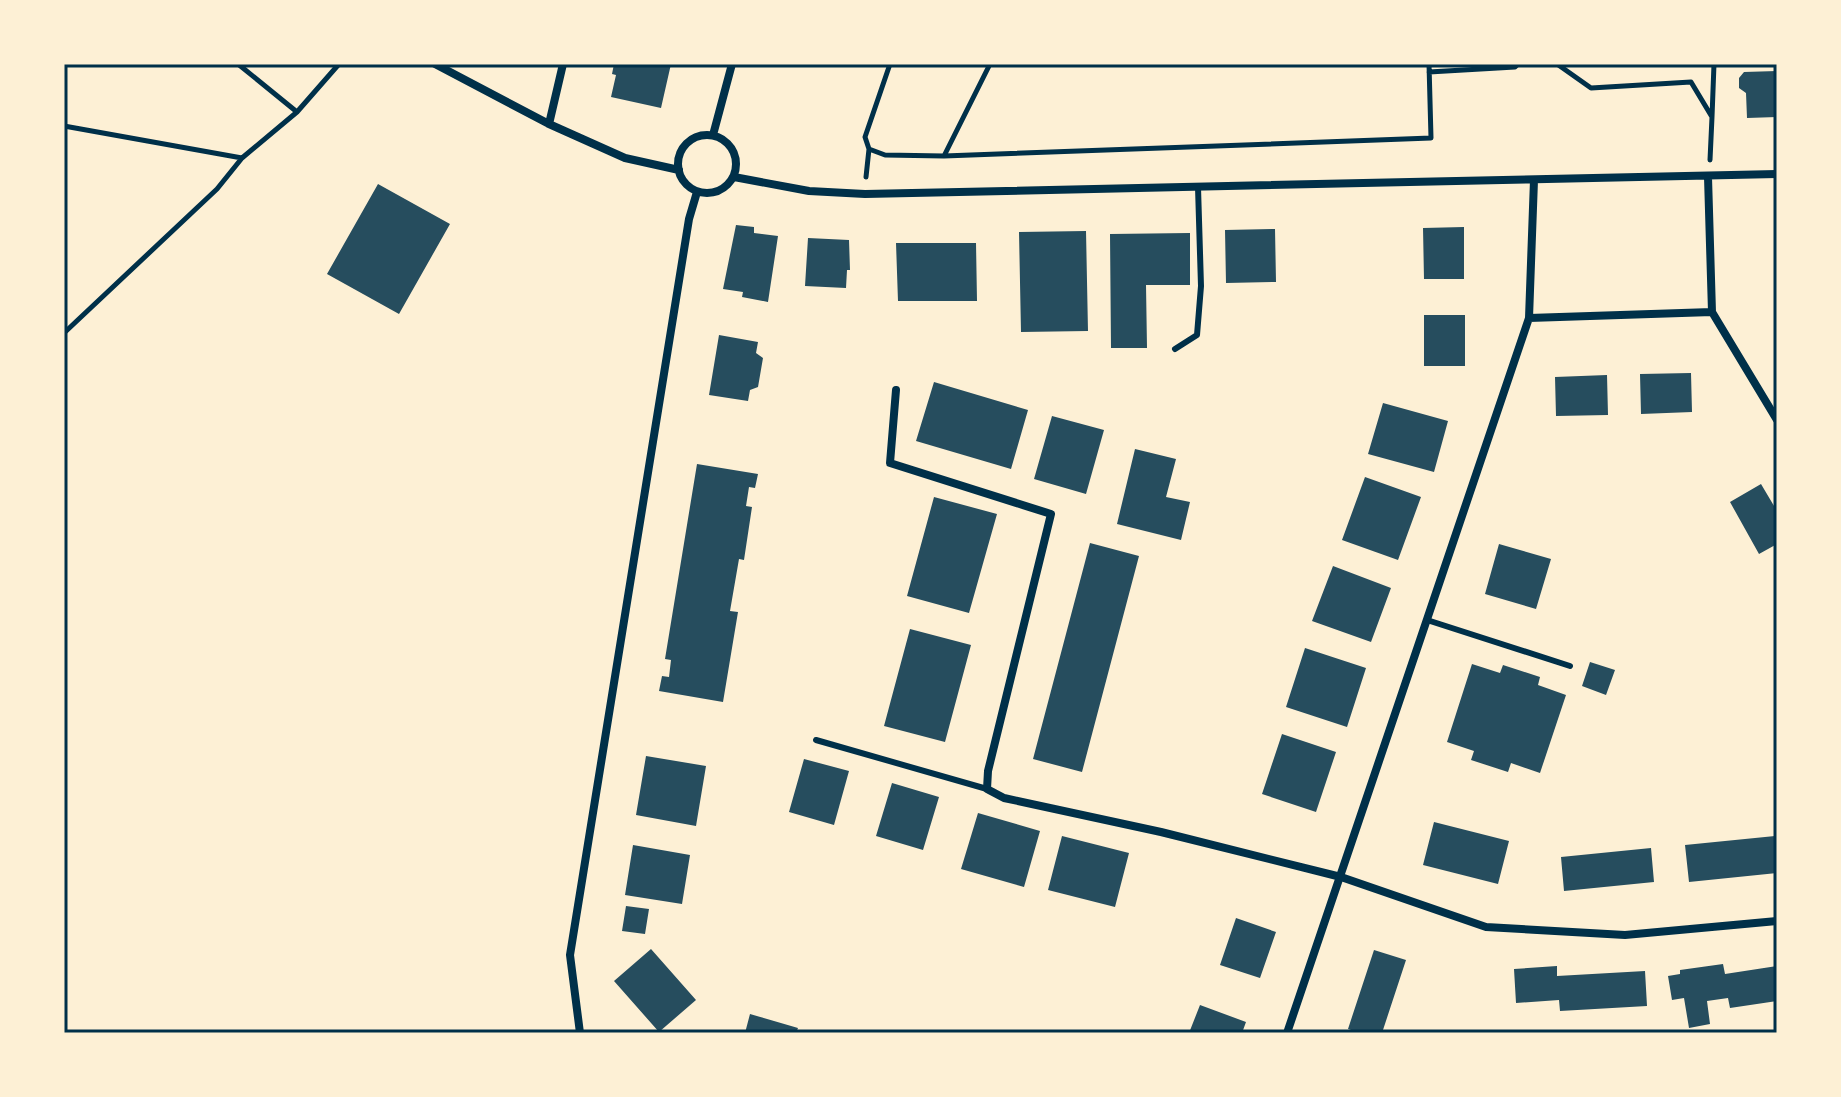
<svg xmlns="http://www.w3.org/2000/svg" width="1841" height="1097" font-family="'Work Sans',sans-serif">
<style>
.building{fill:#264d5e}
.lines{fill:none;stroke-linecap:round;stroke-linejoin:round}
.path{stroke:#003049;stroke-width:5}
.service{stroke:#003049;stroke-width:6}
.minor{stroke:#003049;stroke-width:8}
.neatline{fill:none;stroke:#003049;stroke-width:3}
</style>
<rect width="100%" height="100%" fill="#fdf0d5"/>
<!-- building -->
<path class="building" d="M614 64H671L661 108 611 97 616 75 612 74Z
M1777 71V117L1747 118 1746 93 1739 88V78L1744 72Z
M378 184 450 224 399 314 327 274Z
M736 225 754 227V233L778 236 768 302 742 297 743 292 723 289Z
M1464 227V279H1424L1423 228Z
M1275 229 1276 282 1226 283 1225 230Z
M1086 231 1088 331 1021 332 1019 232Z
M1190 233V285H1146L1147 348H1111L1110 234Z
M808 238 849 240 850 270H847L846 288 805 286Z
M896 243H976L977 301H898Z
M1424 315H1465V366H1424Z
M719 335 758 342 756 353 763 358 758 387 750 390 748 401 709 395Z
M1691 373 1692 412 1641 414 1640 374Z
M1607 375 1608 415 1556 416 1555 377Z
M934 382 1028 410 1011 469 916 441Z
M1383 403 1448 421 1434 472 1368 454Z
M1052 416 1104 430 1086 494 1034 479Z
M1135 449 1176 459 1166 497 1190 502 1181 540 1117 524Z
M697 464 758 474 755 488 749 487 746 506 752 507 744 560 739 559 730 611 738 612 723 702 659 691 662 676 669 677 671 660 665 659Z
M1365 477 1421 497 1398 560 1342 540Z
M1761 484 1777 511V544L1759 554 1730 502Z
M934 497 997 514 969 613 907 596Z
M1090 543 1139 556 1082 772 1033 759Z
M1499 544 1551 559 1536 609 1485 594Z
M1333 566 1391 588 1371 642 1312 621Z
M910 629 971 645 945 742 884 726Z
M1305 648 1366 668 1347 727 1286 707Z
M1590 662 1615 670 1606 695 1582 686Z
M1472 664 1500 673 1503 665 1540 677 1538 685 1566 695 1540 773 1511 763 1508 772 1471 760 1474 751 1447 742Z
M1282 734 1336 752 1316 812 1262 794Z
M646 756 706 766 696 826 636 815Z
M804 759 849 771 834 825 789 812Z
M892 783 939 797 923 850 876 836Z
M978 813 1040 831 1024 887 961 869Z
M1434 822 1509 841 1498 884 1423 865Z
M1062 836 1129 853 1115 907 1048 890Z
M1775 836 1777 873 1689 882 1685 845Z
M633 845 690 855 682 904 625 895Z
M1651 848 1654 882 1564 891 1561 857Z
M626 906 649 909 645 934 622 931Z
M1236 918 1276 932 1260 978 1220 965Z
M651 949 696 1000 659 1032 614 981Z
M1374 950 1406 960 1382 1033H1360L1348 1029Z
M1723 964 1725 974 1777 966V1001L1730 1008 1728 998 1707 1001 1710 1024 1689 1028 1684 998 1672 1000 1668 976 1680 974V970Z
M1557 966V976L1645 971 1647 1006 1560 1011 1559 1000 1516 1003 1514 969Z
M1200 1005 1246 1022 1242 1033H1189Z
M750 1014 798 1028 796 1033H745Z"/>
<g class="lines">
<!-- path -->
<path class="path" d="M238 64 297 112
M1557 64 1591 88 1691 82 1712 117 1714 64
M1429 72 1515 67 1518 64
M64 126 242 158
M869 149 885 155 944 156 1431 138 1429 64
M944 156 990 64
M1710 160 1712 117
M866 177 869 149 865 137 890 64
M64 333 217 189 242 158 297 112 339 64"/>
<!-- service -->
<path class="service" d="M1175 349 1197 335 1201 286 1198 187
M1427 620 1570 666
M816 740 987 789"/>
<!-- minor -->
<path class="minor" d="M435 64 549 124 625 158 679 170
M549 124 563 64
M678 164a29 29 0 1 1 58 0a29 29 0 1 1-58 0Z
M713 135 732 64
M734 177 809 191 865 194 1777 174
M1708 177 1712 312 1777 420
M1529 318 1712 312
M896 390 890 463 1051 514 988 771 987 789 1004 798 1161 832 1341 877 1486 927 1625 935 1777 921
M580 1033 570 955 689 219 697 192
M1287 1033 1529 318 1534 180"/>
</g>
<!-- border -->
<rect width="1841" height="1097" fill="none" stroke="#fdf0d5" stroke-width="132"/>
<rect x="66" y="66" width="1709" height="965" class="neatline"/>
</svg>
